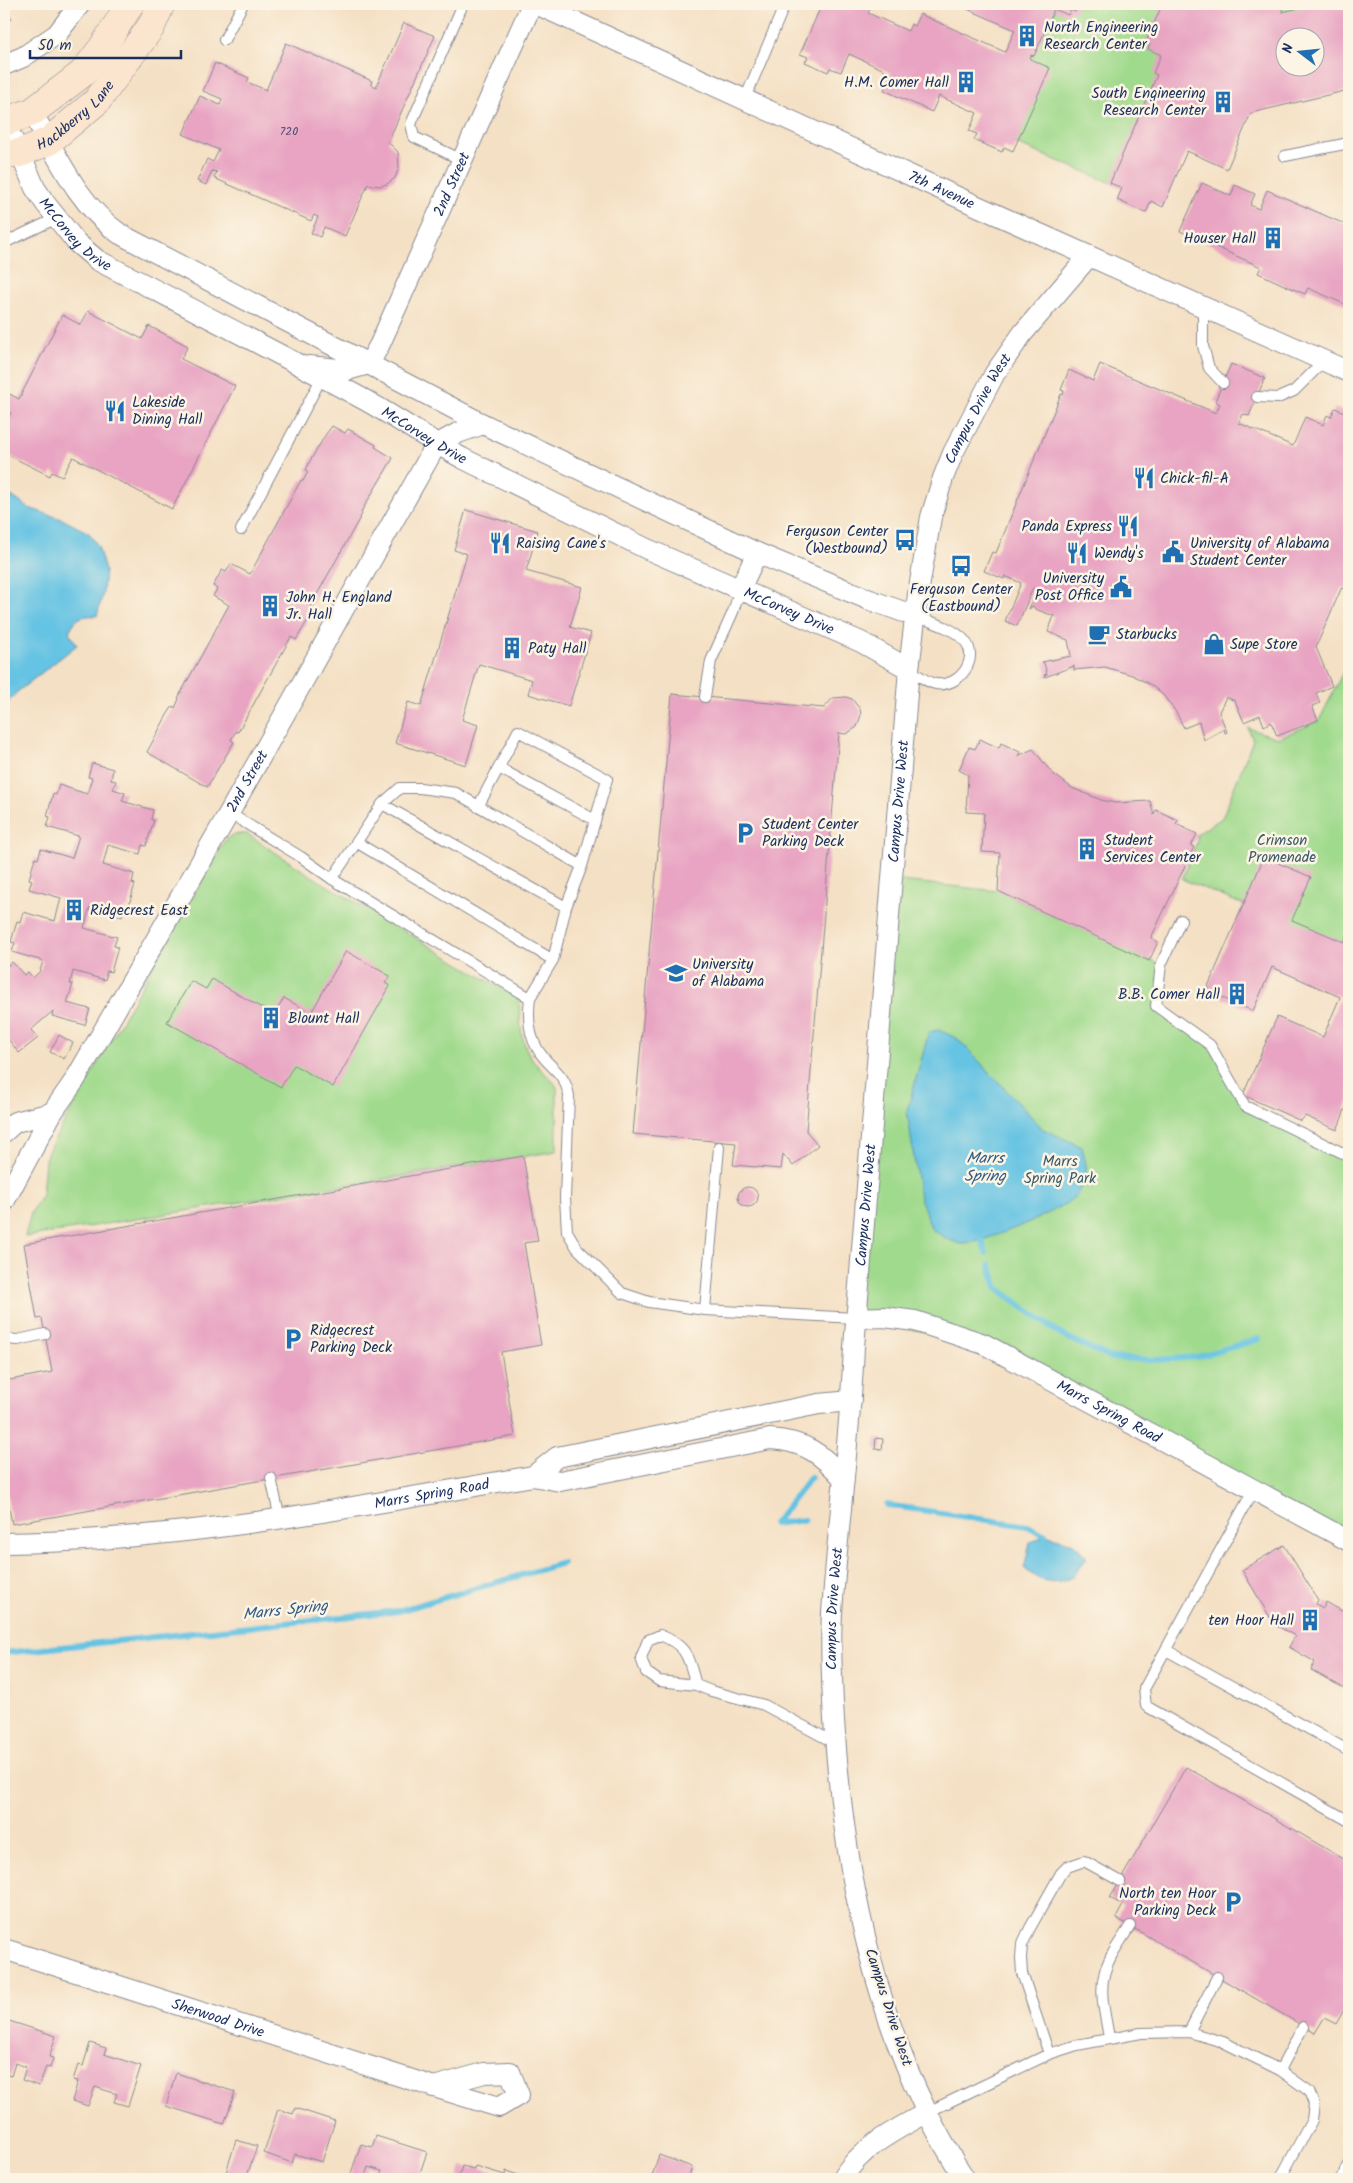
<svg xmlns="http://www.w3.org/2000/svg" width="1353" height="2183" font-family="Kalam,sans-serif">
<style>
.green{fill:#a0da8d;stroke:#5e8476}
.water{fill:#65c3e3;stroke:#4079a0}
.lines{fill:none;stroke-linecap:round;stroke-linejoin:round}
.stream{stroke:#65c3e3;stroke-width:6}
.building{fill:#e8a4c2;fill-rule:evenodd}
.lane-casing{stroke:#888891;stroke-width:12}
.street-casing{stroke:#888891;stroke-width:22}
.secondary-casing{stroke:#888891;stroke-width:29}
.lane{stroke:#fff;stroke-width:10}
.street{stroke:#fff;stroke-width:20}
.secondary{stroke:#fce5cf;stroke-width:28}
.labels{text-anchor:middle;stroke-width:5;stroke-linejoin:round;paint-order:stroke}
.number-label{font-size:12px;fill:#4e4c77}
.poi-label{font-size:15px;fill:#1b2f5e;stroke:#fcf5e5;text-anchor:start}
.street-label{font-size:15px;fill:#1b2f5e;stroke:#fcf5e5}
.park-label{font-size:15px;fill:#3c5a6a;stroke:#fcf5e5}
.water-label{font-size:16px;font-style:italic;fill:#315b86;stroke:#fcf5e5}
</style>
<rect width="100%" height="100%" fill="#fcf5e5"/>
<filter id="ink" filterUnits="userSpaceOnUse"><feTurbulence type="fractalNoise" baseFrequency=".02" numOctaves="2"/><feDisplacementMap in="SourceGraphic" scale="10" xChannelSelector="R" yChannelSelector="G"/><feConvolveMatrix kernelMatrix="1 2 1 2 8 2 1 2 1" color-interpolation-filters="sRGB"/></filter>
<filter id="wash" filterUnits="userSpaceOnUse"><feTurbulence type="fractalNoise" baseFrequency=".0096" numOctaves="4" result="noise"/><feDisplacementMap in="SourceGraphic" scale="20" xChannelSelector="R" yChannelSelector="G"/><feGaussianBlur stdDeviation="1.12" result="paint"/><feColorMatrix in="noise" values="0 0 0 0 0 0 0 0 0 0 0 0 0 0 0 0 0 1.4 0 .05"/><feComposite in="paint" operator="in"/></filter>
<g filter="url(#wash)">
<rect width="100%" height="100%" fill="#f4e0c4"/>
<!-- green -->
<path class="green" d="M1031 4H1349V37L1316 44V38H1286L1136 193 980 129Z
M1349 660V950L1182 879 1197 842V834L1222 818 1253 740 1248 728 1278 738 1319 721Z
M238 834H247L313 877 519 999C521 1021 518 1039 533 1060 539 1070 550 1076 557 1087V1151L25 1237 31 1213 42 1195 45 1160 48 1151 223 843 229 837Z
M892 880 998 891 1161 965 1156 1006 1210 1045 1245 1106 1349 1156V1541L984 1344 856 1318Z"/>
<!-- water -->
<path class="water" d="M4 491 29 508 62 519 89 533 98 546 105 571 103 593 97 616C82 615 76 617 69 632L77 645 16 693 4 707Z
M939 1030 958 1039 1043 1129 1082 1147C1087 1168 1090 1174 1077 1194 1068 1209 981 1244 963 1244 954 1244 940 1234 932 1230L920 1198 907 1111 929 1032Z
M1045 1535 1074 1543 1087 1558C1082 1564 1075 1576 1068 1579 1051 1588 1036 1579 1024 1568L1030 1543Z"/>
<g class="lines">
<!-- stream -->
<path class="stream" d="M982 1241 986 1253
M990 1265 997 1288 1060 1334 1111 1358 1157 1360 1197 1357 1259 1339
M887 1505 1028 1526 1045 1535
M774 1524 811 1477
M774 1524 804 1520
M4 1653 398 1611 563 1563"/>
</g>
<g id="blocks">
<!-- building -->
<path class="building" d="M822 4H873L868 13 908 31 911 24 914 26 920 14 1005 52 1015 30 956 4H1079L1075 12 1071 10 1068 15 1054 9 1047 27 1045 26 1044 28 1046 29 1034 56 1031 55 1030 59 1050 68 1013 151 1004 147 1002 152 974 140 977 134 969 131 977 113 939 96 932 112 884 90 891 73 849 54 841 72 830 68 828 72 805 62 808 57 800 54Z
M1169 4 1182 8 1184 4H1222L1230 7V4H1283L1282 12 1318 4H1349V90L1251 113 1227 169 1187 151 1163 207 1151 201 1146 213 1117 200 1122 188 1110 183 1157 75 1153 73 1161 55 1148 49 1150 44 1146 42 1162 5 1167 7ZM1286 38H1316V68H1286Z
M4 5 12 19 4 24Z
M404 23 435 36 388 142 398 152 399 168 395 178 387 184 379 186 368 184 345 236 324 227 320 237 311 233 318 217 314 215 311 221 214 178 217 172 212 171 206 185 197 181 207 159 213 162 219 150 183 134 200 96 220 105 222 99 203 91 215 63 249 78 247 82 266 90 286 43 372 81 371 84 376 87Z
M1202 183 1231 196 1235 185 1255 194 1250 205 1259 209 1267 190 1349 226V306L1308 288 1305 294 1284 285 1258 273 1261 267 1180 231Z
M88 311 142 339 149 326 188 346 181 359 235 386 172 509 73 457 62 477 52 472 50 476 4 453V427L11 413 4 409V391L19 399 62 315 81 325Z
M1100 364 1216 413 1220 404 1215 401 1231 364 1265 378 1249 416 1243 414 1239 423 1293 446 1305 417 1323 425 1327 415 1331 417 1335 408 1349 414V591L1342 588 1341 589 1316 647 1332 686 1316 693 1320 703 1312 706 1318 720 1277 736 1271 722 1264 726 1260 715 1244 722 1235 701 1226 697 1219 712 1227 732 1225 733 1224 729 1204 740 1199 722 1184 728 1176 712 1163 695 1151 685 1132 675 1105 667 1074 670V666L1045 677 1044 675 1047 674 1044 663 1042 662 1071 656 1068 640 1048 632 1054 616 1035 609 1033 606 1029 609 1037 590 1033 588 1017 626 1005 621 1021 583 1005 576 1004 579 984 571 992 552 996 553 1061 394 1063 395 1064 391 1061 390 1069 370 1093 381Z
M332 426 345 433 348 429 376 445 375 447 393 458 361 512 362 514 310 607 314 610 296 640 291 637 238 732 236 731 231 740 234 742 207 787 147 752 167 715 173 706 175 708 179 699 178 698 229 605 213 596 217 589 213 586 222 570 226 572 231 564 250 574 301 480 303 481 308 472 306 470 310 461 326 434Z
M466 510 538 531 526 571 582 587 570 627 591 633 569 706 528 694 532 680 479 664 462 720 478 725 466 765 395 743 408 702 421 706 467 554 454 550Z
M672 694 824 708 833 698 846 697 852 699 860 709 861 715 857 727 846 734 839 733 806 1131 818 1145 793 1166 783 1154 781 1169 733 1165 736 1143 633 1134Z
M980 739 999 748 1001 743 1020 752 1018 756 1033 749 1052 773 1072 788 1101 800 1115 803 1150 801 1154 815 1156 810 1178 820 1176 824 1197 834 1191 846 1194 847 1151 938 1158 942 1149 961 998 891 1000 853 982 852 984 813 966 812 968 775 959 770 969 747 975 749Z
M92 763 113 769 111 780 116 781 113 789 125 793 122 801 153 810 151 820H154L146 846 142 845 140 854 108 845 103 865 134 874 132 883 135 884 128 908 125 907 122 916 90 907 84 928 117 937 114 946 118 947 111 972 107 971 105 980 73 971 70 984H73L67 1003 90 1009 85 1025 52 1016 53 1011 31 1030 38 1038 19 1053 7 1038H4V1002L6 1000 4 998V969L12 962 24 975 28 972 33 978 40 971 43 961 12 952 15 943 11 942 17 921 20 922 23 912 55 921 61 898 29 889 32 880 29 879 35 858 38 859 41 849 72 858 79 836 47 827 50 817 47 816 53 794 56 795 59 785 87 794 92 778 88 777Z
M1264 857 1311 877 1292 920 1344 942 1349 930V1100L1337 1130 1305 1116 1301 1121 1243 1095 1277 1017 1323 1037 1340 997 1272 967 1253 1011 1206 991Z
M346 951 390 976 385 983 390 986 333 1087 294 1065 281 1087 167 1022 191 981 206 989 212 979 274 1015 284 998 311 1013Z
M59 1035 73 1043 64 1059 50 1052Z
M523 1156 538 1241 524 1243 541 1345 501 1352 515 1436 12 1524 4 1478V1381L52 1372 42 1318 37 1319 24 1244Z
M738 1197a10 10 0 1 1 20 0a10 10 0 1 1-20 0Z
M876 1438 883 1439 882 1450 875 1449Z
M1284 1545 1318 1600 1316 1604 1323 1608 1326 1602 1349 1615V1691L1311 1670 1315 1662 1289 1647 1295 1636 1274 1624 1242 1570Z
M1186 1767 1349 1862V2001L1336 2024 1324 2018 1315 2033 1116 1918 1123 1905 1110 1898Z
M6 2020 56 2036 49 2057 53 2058 50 2068 46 2067 39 2086 22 2080 26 2067 15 2063 11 2076 4 2074V2028Z
M90 2043 106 2048 104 2054 141 2066 128 2106 114 2102 117 2094 95 2087 88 2106 72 2101 78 2081 73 2080 78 2065 83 2066Z
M176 2073 235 2092 224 2124 166 2106Z
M295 2108 335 2121 322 2162 295 2154 292 2163 264 2153 278 2109 293 2114Z
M376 2136 427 2152 418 2179H379L382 2171 368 2167 364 2179H349L361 2144 372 2147Z
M236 2140 257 2146 246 2179H224Z
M659 2155 692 2167 688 2179H651Z
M462 2166 474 2169 475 2166 505 2175 506 2171 531 2179H458Z"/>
</g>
</g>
<g filter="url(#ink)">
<use href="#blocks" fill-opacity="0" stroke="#888891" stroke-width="1"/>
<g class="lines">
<!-- lane casing -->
<g class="lane-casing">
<path id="lane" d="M224 40 243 4
M745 99 785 4
M1285 156 1349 143
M462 160 414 137 411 124 463 4
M4 243 57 218
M1203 306V346L1209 368 1223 383
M1257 397 1278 398 1294 391 1324 361
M241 530 322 377
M909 669C917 674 927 683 936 684 959 688 981 658 964 640 952 627 931 622 915 616
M705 697 711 661 733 612 740 589
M499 768 595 820
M382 804 566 907
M478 807 518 731 607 779 582 866 566 907 553 960 530 998
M229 813 301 857 332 879 530 998C528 1014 528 1033 537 1048 547 1067 565 1071 569 1096L565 1198 567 1231 577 1248 622 1293 649 1302 705 1310 856 1318
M356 842 553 960
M332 879 382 804 400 788H420L456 793 582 866
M1181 920 1161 965 1156 1006 1210 1045 1245 1106 1349 1156
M705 1310 719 1147
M4 1339 18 1340 45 1334
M271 1478 280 1519
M1254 1489 1144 1689 1146 1706 1349 1821
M1166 1650 1349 1751
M696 1685 659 1681 646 1672 641 1658 648 1640 660 1635C688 1646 688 1657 696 1685L711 1691 764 1705 835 1743
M1189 2032 1217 1977
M1109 2038C1106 2018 1099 1994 1104 1975 1108 1957 1121 1941 1130 1926
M1049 2054 1022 1973 1021 1958 1022 1945 1030 1928 1061 1873 1067 1867 1084 1861 1120 1881
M1280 2070 1303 2027
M928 2112 1049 2054 1077 2045 1141 2033 1189 2032 1223 2042 1280 2070 1309 2091 1314 2104 1312 2120 1280 2179
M1341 2179 1349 2165"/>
</g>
<!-- street casing -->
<g class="street-casing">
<g id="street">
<path id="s1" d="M536 4 975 205 1349 372"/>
<path d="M4 65 23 57 57 34 80 4"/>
<path d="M32 112C57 155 78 205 120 234L483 424 757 553 870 600 915 616"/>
<path id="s2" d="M4 123 20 153 35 188 45 203 77 243 97 260C186 306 275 351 363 399 398 418 429 441 464 459L647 549 861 642 909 669"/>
<path id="s3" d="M369 364 380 344 532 4"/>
<path d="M309 366 348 370 369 364"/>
<path d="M436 445 458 433 483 424"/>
<path d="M740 589 757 553"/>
<path id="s4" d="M52 1113 75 1080 229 813 436 445"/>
<path d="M4 1132 15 1122 52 1113 4 1202"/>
<path id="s5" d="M856 1318 884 1317 915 1321 984 1344 1349 1541"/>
<path d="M533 1476 557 1457 819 1404 851 1401"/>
<path id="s6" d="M4 1543C183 1541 358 1506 533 1476L560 1481 770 1439C805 1441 822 1454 844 1479"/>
<path id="s7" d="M4 1949 434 2087"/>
<path d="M510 2072 519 2095 499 2107 434 2087 484 2073Z"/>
<path d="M842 2179C860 2147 897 2129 928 2112"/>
<path id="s8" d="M965 2179C879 2048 843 1875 834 1720 832 1685 830 1648 832 1613 838 1524 850 1436 854 1347L909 669 918 594 931 517 943 478 953 453 995 373 1023 333 1089 256"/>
</g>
</g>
<!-- secondary casing -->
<g class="secondary-casing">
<g id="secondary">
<path d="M4 122 32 112 83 73 103 47 130 4"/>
<path id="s9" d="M4 155 20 153 49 141 97 101 151 27 161 4"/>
</g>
</g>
<!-- lane -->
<use href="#lane" class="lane"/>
<!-- street -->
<use href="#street" class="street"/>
<!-- secondary -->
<use href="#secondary" class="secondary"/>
</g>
</g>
<!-- icons -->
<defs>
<g id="building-bare" transform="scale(1.725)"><path d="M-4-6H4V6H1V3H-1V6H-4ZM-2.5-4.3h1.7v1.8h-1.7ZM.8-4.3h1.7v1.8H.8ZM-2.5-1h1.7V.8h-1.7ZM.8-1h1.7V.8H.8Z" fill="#1f6fb2" stroke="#fcf5e5" stroke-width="2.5" paint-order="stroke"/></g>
<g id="restaurant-bare" transform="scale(1.725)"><path d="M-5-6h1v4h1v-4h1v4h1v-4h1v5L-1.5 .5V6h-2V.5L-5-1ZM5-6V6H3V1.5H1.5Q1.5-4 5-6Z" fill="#1f6fb2" stroke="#fcf5e5" stroke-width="2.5" paint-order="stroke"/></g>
<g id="bus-bare" transform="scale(1.725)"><path d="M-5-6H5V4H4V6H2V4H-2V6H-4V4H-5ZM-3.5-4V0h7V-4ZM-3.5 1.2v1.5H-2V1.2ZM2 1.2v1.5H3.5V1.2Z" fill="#1f6fb2" stroke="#fcf5e5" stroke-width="2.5" paint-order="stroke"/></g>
<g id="civic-bare" transform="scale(1.725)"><path d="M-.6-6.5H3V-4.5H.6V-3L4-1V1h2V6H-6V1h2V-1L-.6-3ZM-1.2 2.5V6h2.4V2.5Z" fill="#1f6fb2" stroke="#fcf5e5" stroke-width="2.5" paint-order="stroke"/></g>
<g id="cafe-bare" transform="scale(1.725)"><path d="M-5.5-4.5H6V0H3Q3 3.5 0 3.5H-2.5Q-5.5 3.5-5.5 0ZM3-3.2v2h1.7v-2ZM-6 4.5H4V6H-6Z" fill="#1f6fb2" stroke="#fcf5e5" stroke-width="2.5" paint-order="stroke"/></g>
<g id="shop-bare" transform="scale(1.725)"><path d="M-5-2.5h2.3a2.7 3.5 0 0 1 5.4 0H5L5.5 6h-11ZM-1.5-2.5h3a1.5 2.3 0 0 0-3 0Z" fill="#1f6fb2" stroke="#fcf5e5" stroke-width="2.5" paint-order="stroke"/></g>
<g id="parking-bare" transform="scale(1.725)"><path d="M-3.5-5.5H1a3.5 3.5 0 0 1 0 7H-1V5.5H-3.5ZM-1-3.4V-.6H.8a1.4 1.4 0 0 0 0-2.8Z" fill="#1f6fb2" stroke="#fcf5e5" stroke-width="2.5" paint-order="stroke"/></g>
<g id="university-bare" transform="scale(1.725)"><path d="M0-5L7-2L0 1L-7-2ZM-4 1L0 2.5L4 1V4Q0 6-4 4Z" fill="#1f6fb2" stroke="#fcf5e5" stroke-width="2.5" paint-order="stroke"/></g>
</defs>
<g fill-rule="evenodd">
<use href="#building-bare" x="1027" y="36"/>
<use href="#building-bare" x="966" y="82"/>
<use href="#building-bare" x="1223" y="102"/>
<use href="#building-bare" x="1273" y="238"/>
<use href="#restaurant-bare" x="115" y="411"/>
<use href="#restaurant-bare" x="1144" y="478"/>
<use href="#restaurant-bare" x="1128" y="526"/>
<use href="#bus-bare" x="905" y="540"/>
<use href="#restaurant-bare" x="500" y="543"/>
<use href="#civic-bare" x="1173" y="552"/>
<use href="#restaurant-bare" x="1077" y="553"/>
<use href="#bus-bare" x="961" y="566"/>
<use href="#civic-bare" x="1121" y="587"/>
<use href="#building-bare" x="270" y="606"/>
<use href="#cafe-bare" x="1099" y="634"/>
<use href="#shop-bare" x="1214" y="644"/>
<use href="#building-bare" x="512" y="648"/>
<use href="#parking-bare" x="745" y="833"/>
<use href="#building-bare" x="1087" y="849"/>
<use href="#building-bare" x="74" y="910"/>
<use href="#university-bare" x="676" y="973"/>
<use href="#building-bare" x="1237" y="994"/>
<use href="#building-bare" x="271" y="1018"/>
<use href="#parking-bare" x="293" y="1339"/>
<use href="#building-bare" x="1310" y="1620"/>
<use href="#parking-bare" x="1233" y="1902"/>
</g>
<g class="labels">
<!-- number labels -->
<g class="number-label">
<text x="289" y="135">720</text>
</g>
<!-- poi labels -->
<g class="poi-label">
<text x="1044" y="32">North Engineering<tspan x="1044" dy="17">Research Center</tspan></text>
<text x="949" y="87" text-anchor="end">H.M. Comer Hall</text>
<text x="1206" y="98" text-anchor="end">South Engineering<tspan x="1206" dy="17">Research Center</tspan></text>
<text x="1256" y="243" text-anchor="end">Houser Hall</text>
<text x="132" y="407">Lakeside<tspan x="132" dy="17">Dining Hall</tspan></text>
<text x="1160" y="483">Chick-fil-A</text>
<text x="1112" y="531" text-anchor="end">Panda Express</text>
<text x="888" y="536" text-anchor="end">Ferguson Center<tspan x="888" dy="17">(Westbound)</tspan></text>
<text x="516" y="548">Raising Cane's</text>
<text x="1190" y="548">University of Alabama<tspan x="1190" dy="17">Student Center</tspan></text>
<text x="1094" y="558">Wendy's</text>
<text x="1104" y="583" text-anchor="end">University<tspan x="1104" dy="17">Post Office</tspan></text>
<text x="961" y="594" text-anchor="middle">Ferguson Center<tspan x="961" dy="17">(Eastbound)</tspan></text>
<text x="286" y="602">John H. England<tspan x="286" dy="17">Jr. Hall</tspan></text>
<text x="1116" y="639">Starbucks</text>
<text x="1230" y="649">Supe Store</text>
<text x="528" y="653">Paty Hall</text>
<text x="762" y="829">Student Center<tspan x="762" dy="17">Parking Deck</tspan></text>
<text x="1104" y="845">Student<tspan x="1104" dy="17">Services Center</tspan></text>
<text x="90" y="915">Ridgecrest East</text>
<text x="692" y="969">University<tspan x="692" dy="17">of Alabama</tspan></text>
<text x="1220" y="999" text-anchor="end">B.B. Comer Hall</text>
<text x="288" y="1023">Blount Hall</text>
<text x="310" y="1335">Ridgecrest<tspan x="310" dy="17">Parking Deck</tspan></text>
<text x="1294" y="1625" text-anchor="end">ten Hoor Hall</text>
<text x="1216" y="1898" text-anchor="end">North ten Hoor<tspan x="1216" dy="17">Parking Deck</tspan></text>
</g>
<!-- street labels -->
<g class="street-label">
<text dy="5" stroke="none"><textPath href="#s9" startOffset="84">Hackberry Lane</textPath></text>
<text dy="5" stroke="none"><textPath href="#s3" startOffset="198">2nd Street</textPath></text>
<text dy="5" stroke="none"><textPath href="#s1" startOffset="446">7th Avenue</textPath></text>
<text dy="5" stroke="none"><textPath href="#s2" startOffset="134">McCorvey Drive</textPath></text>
<text dy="5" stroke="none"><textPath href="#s8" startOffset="1809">Campus Drive West</textPath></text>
<text dy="5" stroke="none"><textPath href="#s2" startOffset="539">McCorvey Drive</textPath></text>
<text dy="5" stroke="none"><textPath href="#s2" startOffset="944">McCorvey Drive</textPath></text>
<text dy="5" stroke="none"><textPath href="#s4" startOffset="385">2nd Street</textPath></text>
<text dy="5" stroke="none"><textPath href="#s8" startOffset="1404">Campus Drive West</textPath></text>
<text dy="5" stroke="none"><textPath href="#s8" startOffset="999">Campus Drive West</textPath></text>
<text dy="5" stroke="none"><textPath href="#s5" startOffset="274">Marrs Spring Road</textPath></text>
<text dy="5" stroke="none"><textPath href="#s6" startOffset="431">Marrs Spring Road</textPath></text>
<text dy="5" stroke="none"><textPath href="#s8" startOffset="594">Campus Drive West</textPath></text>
<text transform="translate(889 2007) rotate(72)" y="5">Campus Drive West</text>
<text dy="5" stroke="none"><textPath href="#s7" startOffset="225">Sherwood Drive</textPath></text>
</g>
<!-- park labels -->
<g class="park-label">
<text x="1282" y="845">Crimson<tspan x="1282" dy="17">Promenade</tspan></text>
<text x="1060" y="1166">Marrs<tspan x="1060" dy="17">Spring Park</tspan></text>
</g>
<!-- water labels -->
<g class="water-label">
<text x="985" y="1163">Marrs<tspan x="985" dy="18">Spring</tspan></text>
<text transform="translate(285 1609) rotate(-6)" y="6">Marrs Spring</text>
</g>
</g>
<!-- margin -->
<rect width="1353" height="2183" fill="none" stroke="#fcf5e5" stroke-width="20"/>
<!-- north arrow -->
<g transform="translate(1300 52) rotate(286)"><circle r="24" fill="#fcf5e5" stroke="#a2a6af"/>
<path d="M0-4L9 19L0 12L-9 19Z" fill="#1f6fb2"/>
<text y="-8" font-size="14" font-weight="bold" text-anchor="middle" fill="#1b2f5e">N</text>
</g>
<!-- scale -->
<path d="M30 50v8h151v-8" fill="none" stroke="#1b2f5e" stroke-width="2.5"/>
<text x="38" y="50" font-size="15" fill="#1b2f5e" stroke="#fcf5e5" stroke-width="4" paint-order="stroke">50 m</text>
</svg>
